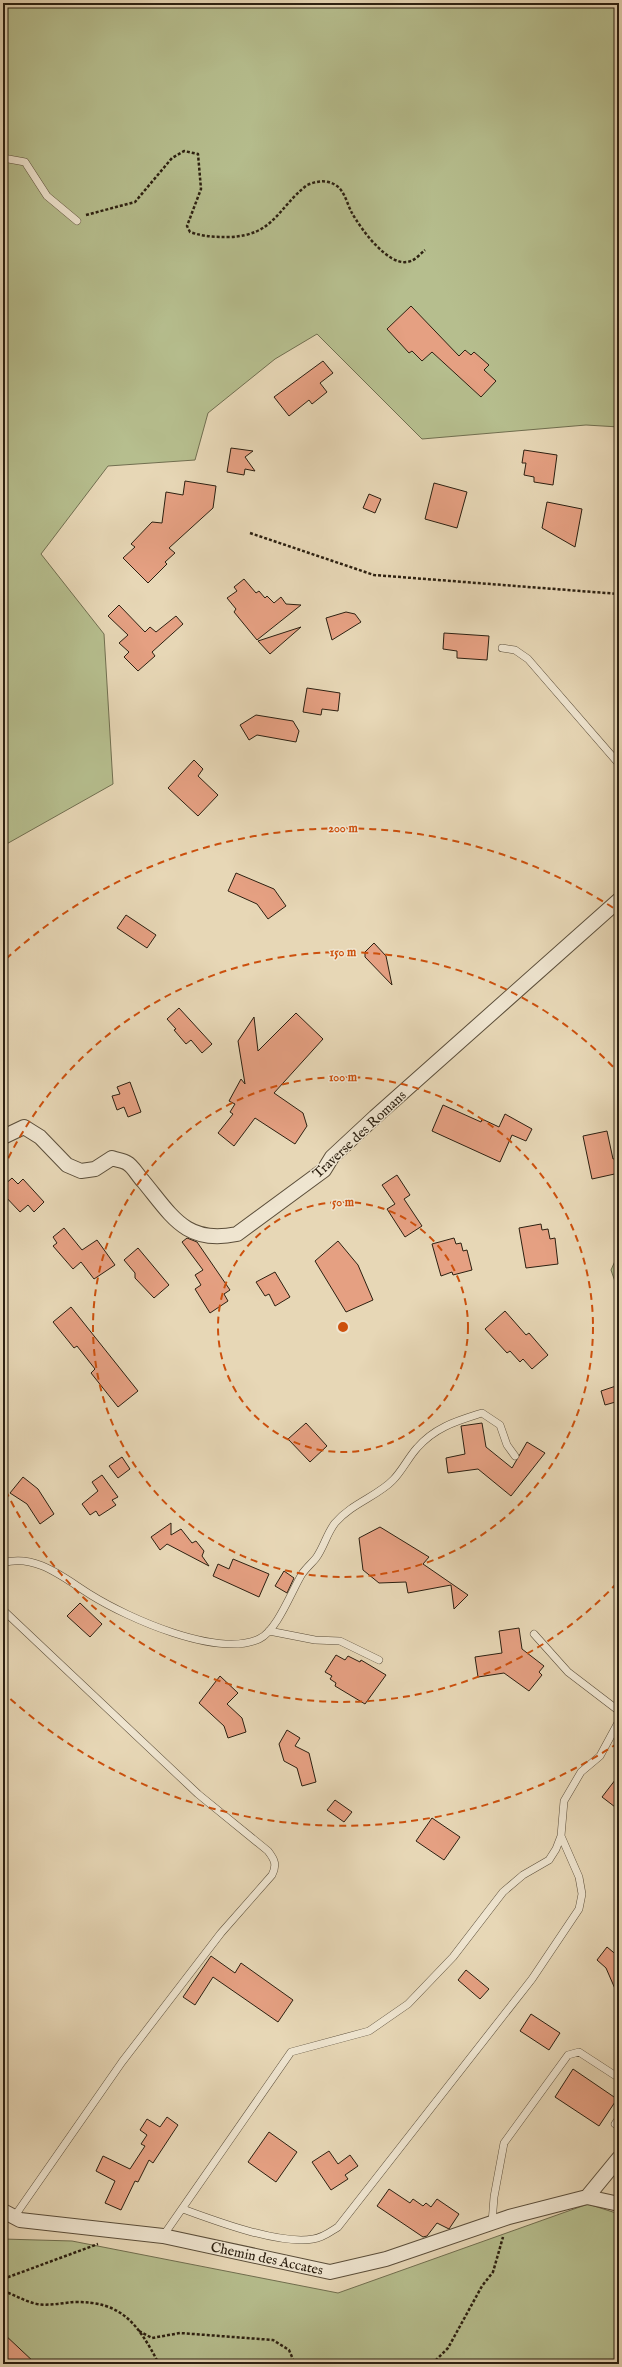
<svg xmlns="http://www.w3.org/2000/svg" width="622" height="2367" font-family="'IM FELL English',serif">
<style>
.green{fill:#b6be8e;stroke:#716f50}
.building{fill:#e5a082;stroke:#2c2011}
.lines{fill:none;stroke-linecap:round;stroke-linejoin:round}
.lane-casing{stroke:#5b4e3a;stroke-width:8}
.street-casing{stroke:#5b4e3a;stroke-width:16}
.path{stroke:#2c2011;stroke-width:2.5;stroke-dasharray:3 2;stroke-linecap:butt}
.lane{stroke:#efe5d0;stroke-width:7}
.street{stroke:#efe5d0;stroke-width:14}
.ring{fill:none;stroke:#cc500d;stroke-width:2;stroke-dasharray:7 5}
.labels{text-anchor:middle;stroke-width:3;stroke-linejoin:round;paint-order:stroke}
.street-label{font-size:14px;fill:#2c2011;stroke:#efe5d0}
.centre{fill:#cc500d;stroke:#efe5d0;stroke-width:2}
.ring-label{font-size:12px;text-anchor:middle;font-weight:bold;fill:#cc500d;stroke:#efe5d0;stroke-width:3;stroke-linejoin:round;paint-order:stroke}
</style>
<rect width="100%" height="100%" fill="#e7d7b6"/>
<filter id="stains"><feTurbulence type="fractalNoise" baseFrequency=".005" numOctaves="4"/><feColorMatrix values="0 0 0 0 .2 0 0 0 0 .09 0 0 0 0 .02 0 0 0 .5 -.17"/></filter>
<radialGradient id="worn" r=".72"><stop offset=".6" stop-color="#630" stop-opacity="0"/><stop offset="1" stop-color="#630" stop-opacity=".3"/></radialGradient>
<!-- green -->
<path class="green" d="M3 3H619V427L586 425 422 439 317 334 275 359 208 413 195 460 108 466 41 554 104 634 113 784 3 846Z
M619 1252V1293L611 1270Z
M588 2204 619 2214V2364H3V2239L72 2241 338 2293Z"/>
<!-- building -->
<path class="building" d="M411 306 459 356 465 350 471 355 474 352 489 365 484 370 496 381 481 397 432 352 422 361 412 351 409 353 387 329Z
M323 361 333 373 320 383 327 392 312 404 309 400 289 416 274 397Z
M231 448 253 451 245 457 255 471 245 469 244 475 227 472Z
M524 450 557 455 553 485 534 482V477L524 475 526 463H522Z
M185 481 216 486 213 508 169 548 175 553 165 562 167 564 148 583 123 558 135 547 131 544 152 522 162 523 166 492 183 495Z
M434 483 467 492 457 528 425 519Z
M369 494 381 499 375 513 363 508Z
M547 502 582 509 575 547 542 528Z
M244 579 256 593 259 591 265 598 267 596 274 603 281 597 286 604 301 605 257 640 234 612 236 609 227 598 237 591 234 587Z
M119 605 145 632 150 627 156 632 176 616 183 624 152 652 155 656 138 671 124 657 129 652 119 643 128 635 108 616Z
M346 612 355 614 361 622 332 640 326 618Z
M301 627 270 654 258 641Z
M444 633 489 636 487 660 457 658V651L443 649Z
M307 688 340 693 338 711 322 709 321 715 303 712Z
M256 715 293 721 299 731 296 742 257 735 249 740 240 725Z
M194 760 203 769 198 776 218 795 198 816 168 788Z
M236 873 274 889 286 906 268 919 257 904 228 891Z
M126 915 156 935 147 948 117 928Z
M374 943 386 956 392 985 365 957V952Z
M179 1008 212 1044 202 1053 191 1040 186 1044 174 1030 176 1029 167 1019Z
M296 1013 323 1039 274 1093 303 1113 307 1126 295 1144 255 1118 234 1146 218 1133 233 1114 230 1112 235 1104 229 1101 241 1079 245 1084 238 1041 254 1017 258 1051Z
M130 1082 141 1112 128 1117 124 1107 117 1110 112 1096 120 1094 117 1087Z
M443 1105 481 1122 482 1119 499 1127 505 1114 532 1129 526 1141 512 1135 500 1162 432 1131Z
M607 1131 613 1159 619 1158V1173L592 1179 583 1136Z
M397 1175 410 1195 404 1199 422 1226 405 1237 387 1209 395 1204 382 1185Z
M12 1178 18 1184 23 1179 44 1202 34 1212 28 1205 20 1212 3 1194V1186Z
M541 1224 542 1230 548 1229 550 1239 555 1238 558 1264 526 1268 519 1228Z
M64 1228 82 1250 97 1240 115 1265 94 1279 81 1262 73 1269 53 1246 57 1243 53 1237Z
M187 1238 197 1242 230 1290 224 1294 228 1301 210 1313 195 1289 201 1285 195 1275 203 1270 182 1242Z
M454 1238 456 1244 461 1243 463 1251 467 1250 472 1270 453 1275 452 1272 441 1276 432 1244Z
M338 1241 358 1265 373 1300 346 1312 315 1261Z
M138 1248 169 1285 154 1298 135 1278V1273L124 1260Z
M275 1272 290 1297 275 1306 269 1294 265 1296 256 1282Z
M71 1307 138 1391 118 1407 91 1373 95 1369 77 1346 74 1348 53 1322Z
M505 1311 526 1335 529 1333 548 1355 532 1369 523 1359 520 1362 510 1351 507 1353 485 1329Z
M619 1385V1401L605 1405 601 1391Z
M306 1423 327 1446 310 1462 288 1439Z
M482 1423 486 1447 512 1468 527 1442 545 1453 511 1496 478 1469 448 1473 446 1458 465 1454 461 1426Z
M122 1457 130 1469 118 1478 109 1466Z
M102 1475 118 1497 112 1500 116 1505 99 1516 96 1511 90 1515 82 1504 98 1491 92 1482Z
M23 1477 38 1489 54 1514 40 1524 27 1504 10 1493Z
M171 1523V1535L181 1529 192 1543 196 1541 204 1551 202 1556 209 1566 167 1544 160 1550 151 1537Z
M380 1527 429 1557 423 1564 468 1595 454 1609 451 1585 408 1593 406 1582 379 1583 363 1570 359 1538Z
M233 1559 269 1574 259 1597 213 1576 218 1564 229 1569Z
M284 1571 294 1578 287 1593 275 1586Z
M80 1603 102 1624 90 1637 67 1616Z
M519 1628 522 1649 544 1666 539 1672 542 1675 529 1691 504 1673 478 1677 475 1657 502 1653 499 1631Z
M336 1655 345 1660 348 1656 360 1662 361 1660 386 1675 365 1704 335 1686 336 1683 330 1679 332 1676 325 1672Z
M220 1676 238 1693 227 1704 242 1718 246 1732 228 1738 224 1726 199 1703Z
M287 1730 300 1738 295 1746 309 1753 316 1782 302 1786 297 1768 284 1761 279 1744Z
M619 1775V1810L602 1797Z
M335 1800 352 1812 344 1822 327 1810Z
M432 1818 460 1837 444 1860 416 1841Z
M607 1947 619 1957V1998L606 1968 597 1960Z
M211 1956 235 1973 241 1963 293 2000 278 2022 213 1977 195 2005 183 1997Z
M466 1970 489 1989 480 1999 458 1980Z
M531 2014 560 2033 549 2050 520 2031Z
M573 2069 617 2099 599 2126 555 2097Z
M167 2117 178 2125 153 2163 149 2160 138 2182 135 2181 121 2210 105 2203 115 2181 96 2171 103 2156 130 2169 145 2146 141 2144 147 2135 140 2130 147 2119 160 2127Z
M269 2132 297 2152 276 2182 248 2162Z
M329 2151 338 2164 350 2155 358 2166 345 2175 348 2179 331 2190 312 2162Z
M389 2189 410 2203 413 2199 423 2206 426 2203 431 2207 437 2199 459 2214 449 2229 437 2223 427 2236 423 2237 377 2206Z
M3 2333 36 2364H3Z"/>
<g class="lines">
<!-- lane casing -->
<g class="lane-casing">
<path id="lane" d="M3 158 25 162 47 196 77 221
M502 648 515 650 528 659 619 764
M3 1563C36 1553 65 1579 91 1595 128 1618 217 1658 259 1639 277 1631 292 1590 302 1574 306 1568 312 1563 316 1558 324 1547 327 1533 335 1523 352 1503 378 1496 393 1480 402 1471 408 1458 417 1448 435 1427 457 1421 482 1413L500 1425 507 1445 515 1456
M3 1610 198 1794 268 1851C275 1860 277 1865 272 1875L221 1933 122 2062 14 2217
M269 1631 315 1640 340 1641 379 1660
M534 1634 568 1672 619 1711
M615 2124 619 2118
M183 2209C216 2221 279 2245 313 2239 323 2238 330 2232 338 2227L532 1979 579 1909 582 1894 579 1877 561 1836 564 1801 581 1772 600 1756 619 1721
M492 2223 494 2197 504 2143 568 2055 579 2052 619 2078
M163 2236 291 2052 369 2031 408 2004 453 1957 503 1892 523 1875 549 1860 556 1849 561 1836"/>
</g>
<!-- street casing -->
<g class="street-casing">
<path id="street" d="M3 1137 24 1127 40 1137 67 1165 81 1171 95 1169 112 1158C116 1160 123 1160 127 1163 133 1166 138 1176 143 1181 172 1216 186 1245 237 1234L324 1170 332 1157 375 1117 619 900
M587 2197 619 2158
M3 2211 20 2220 163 2236 330 2272 386 2259 509 2217 587 2197 619 2204"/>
</g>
<!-- path -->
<path class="path" d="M86 215 135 202 172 158 184 151 198 154 201 189 187 226 190 232C205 237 215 237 230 237 274 235 277 209 307 185 317 181 327 179 337 186 345 192 347 204 352 213 361 229 387 265 407 262 415 261 420 254 425 250
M250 533 374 575 619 594
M3 2279 98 2244
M3 2291C15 2295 24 2301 37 2304 49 2306 62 2303 74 2302 122 2301 138 2324 159 2364
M139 2331 152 2338 180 2333 273 2340 289 2350 295 2364
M432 2364 448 2348 482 2286 493 2272 503 2237"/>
<!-- lane -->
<use href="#lane" class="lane"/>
<!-- street -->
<use href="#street" class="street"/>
</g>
<!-- distance rings -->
<g class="ring">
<circle cx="343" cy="1327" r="125"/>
<circle cx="343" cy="1327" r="250"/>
<path d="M617 1583A375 375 0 0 1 3 1485M3 1169A375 375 0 0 1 617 1071"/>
<path d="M618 1743A499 499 0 0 1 6 1695M6 959A499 499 0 0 1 618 911"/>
</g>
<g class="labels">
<!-- street labels -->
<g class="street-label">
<text transform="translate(359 1134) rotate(-43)" y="5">Traverse des Romans</text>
<text transform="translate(267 2258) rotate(12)" y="5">Chemin des Accates</text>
</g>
</g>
<circle cx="343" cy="1327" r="6" class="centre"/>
<g class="ring-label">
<text x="343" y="832">200 m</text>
<text x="343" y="956">150 m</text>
<text x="343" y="1081">100 m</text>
<text x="343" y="1206">50 m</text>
</g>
<!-- margin -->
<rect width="622" height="2367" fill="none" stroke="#e7d7b6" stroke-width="16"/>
<rect x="4" y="4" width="614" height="2359" fill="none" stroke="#2c2011" stroke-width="2"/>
<rect x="8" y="8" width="606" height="2351" fill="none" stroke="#2c2011"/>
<rect width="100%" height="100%" filter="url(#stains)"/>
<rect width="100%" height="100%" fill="url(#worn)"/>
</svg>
